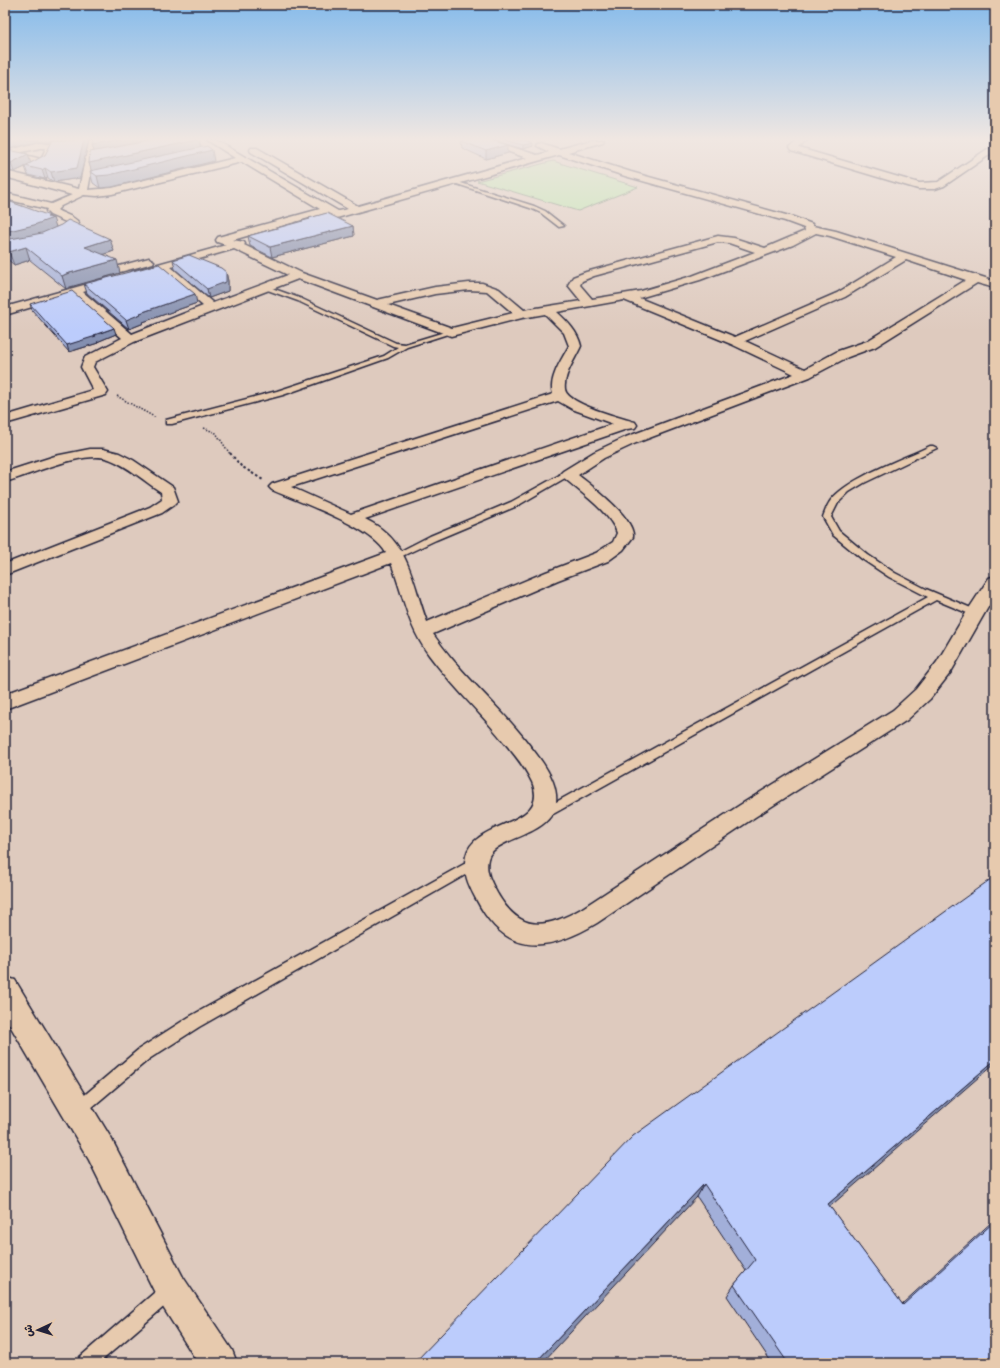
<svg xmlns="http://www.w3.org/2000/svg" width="1000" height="1368" font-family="Itim,'Playpen Sans Arabic',sans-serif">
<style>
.green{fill:#b6e7a7;stroke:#6c8471}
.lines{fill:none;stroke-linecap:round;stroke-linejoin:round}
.lane-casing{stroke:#22223b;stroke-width:3}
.street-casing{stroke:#22223b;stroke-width:3}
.secondary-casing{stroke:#22223b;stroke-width:3}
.path-far1{stroke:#22223b;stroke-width:1.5;stroke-dasharray:1.5 1.5;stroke-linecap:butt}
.path{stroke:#22223b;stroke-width:2;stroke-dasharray:2.5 2.5;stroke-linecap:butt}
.lane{fill:#e7caae;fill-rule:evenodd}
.street{fill:#e7caae;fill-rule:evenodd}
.secondary{fill:#e7caae;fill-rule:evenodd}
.wall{fill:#a2afd9;stroke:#22223b;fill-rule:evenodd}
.shaded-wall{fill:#848fb0;stroke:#22223b}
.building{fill:#bcccfc;stroke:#22223b}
</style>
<rect width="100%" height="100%" fill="#decabe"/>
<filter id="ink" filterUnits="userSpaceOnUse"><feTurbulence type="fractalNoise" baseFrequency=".025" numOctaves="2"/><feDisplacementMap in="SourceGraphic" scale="8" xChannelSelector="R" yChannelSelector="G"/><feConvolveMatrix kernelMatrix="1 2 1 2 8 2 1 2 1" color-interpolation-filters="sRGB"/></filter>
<g filter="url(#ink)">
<!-- green -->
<path class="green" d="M553 161 638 187 578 211 477 181Z"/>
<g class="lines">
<!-- lane casing -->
<g class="lane-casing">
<path id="lane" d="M451 180 534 206 545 211 564 226 559 227 541 213 530 208 451 182Z
M262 286H266L302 299 396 343 405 344 451 330 454 332 407 347 388 358 283 395 172 424H166V420L277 391 384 356 398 347 393 346 298 301 262 288Z
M930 446H933L937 448 864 483 849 492 838 503 831 517 839 531 868 555 895 573 926 589 978 611 980 613 978 615H972L936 600 546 818 542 820 538 818 536 815 538 812 928 597 889 577 862 559 833 535 823 517C825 512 827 505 831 500 848 478 903 459 930 446Z
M565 472H571L572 474 517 506 436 540 398 558H392L391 556 430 536 511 502Z
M475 858 479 859 481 863 479 867 199 1027 149 1059 84 1114 79 1116 74 1114 72 1109 74 1104 139 1049 189 1017Z
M168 1284 174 1286 176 1292 174 1298 99 1363H78L80 1357 162 1286Z"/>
</g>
<!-- street casing -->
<g class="street-casing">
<path id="street" d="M89 140H97L88 190 112 188 235 158 207 140H216L338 211 348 209 251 152 250 150 251 148H257L358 206 527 158 480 142 479 140H490L537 155 549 152 537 146 538 144 541 143 559 149 592 140H604L603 142 568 152 631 172 793 217 812 224 813 226 836 231 995 281V288L977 283 875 347 848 357 810 377 636 443 604 458 578 475C592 486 635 518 633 537L623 550 608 561 558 580 433 634C461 675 501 707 530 746 539 757 548 769 553 782 573 838 494 833 488 859 485 871 491 882 497 893 520 933 545 929 581 909L740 805 893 710 916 689 937 662 966 613 989 578 995 576V595L951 672 930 699 907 720 755 817 597 923C547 953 506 957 476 899 469 886 462 872 466 856 474 819 551 827 532 782 525 767 514 754 504 742 480 712 452 686 429 655 407 625 404 597 391 563L5 709V694L386 553C371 526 301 503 272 490L269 487 272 484 553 394C548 379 562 359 569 346L564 333 545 314 522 318 451 336 298 279 134 342 95 362 93 367 108 392 106 395 5 424V416L93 390 81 367 85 357 122 338 73 295 5 315V307L109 278 113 279 115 281 113 283 83 292 132 334 203 306 161 270 137 276 131 273 133 271 226 245 217 242 216 240 218 237 320 209 242 162 112 194 97 196 84 195 61 206 57 210C65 215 73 215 79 223 64 244 29 247 5 253V247C25 241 54 239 68 223L50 215 46 211 47 209 5 199V193L51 204 72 195 5 177V171L79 189ZM559 155 625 176 785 221 804 228 805 231 765 248 734 238 718 236 586 272 573 277 568 285 581 301 524 310 499 289 482 283H469L435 287 377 300 302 273 244 245 245 244 244 242 233 240 326 213 328 214 304 221 303 223 304 225H312ZM816 233 830 236 896 257 837 293 735 337 639 298 700 280 793 245ZM718 242 729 243 755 252 692 276 641 291 592 299 580 285 582 281 594 276ZM234 249 288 275 213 303 171 267ZM906 260 966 280 867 341 838 351 805 369 745 341 845 297ZM469 290 487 291 513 313 452 328 388 305 435 294ZM624 300 731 344 794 374 626 437 594 452 563 471 560 474 563 477C580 492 610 512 617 533L613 542 596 553 546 572 427 622C412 582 410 540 365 519L627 429 635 428 637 425 635 422C622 418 566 404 565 389 563 375 576 358 581 346 578 332 567 321 557 312ZM558 401 572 409 613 424 351 514 291 487Z
M798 140H807L799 148 919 183 938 182 995 144V151L944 186 935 189H918L791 151 789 148Z
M41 142 54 144 55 146 49 162 41 169H35L33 167 37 163 11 158 8 152 9 150ZM41 148H46L41 159 17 153Z
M149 258 154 261 153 263 94 279 90 278 88 276 90 274Z
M90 449H103L119 453 133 460 173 487 178 501 175 504 162 513 5 575V564L150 507 162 499 161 492C144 481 128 466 109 459 84 450 31 475 5 482V472L55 456Z"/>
</g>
<!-- secondary casing -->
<g class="secondary-casing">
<path id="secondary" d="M5 977 15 980 111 1138 183 1277 232 1350 237 1363H198L159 1301 89 1160 5 1017Z"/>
</g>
<!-- path-far1 -->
<path class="path-far1" d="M117 396 156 418
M204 428 216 433 230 454"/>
<!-- path -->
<path class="path" d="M230 453 241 466 263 480"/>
<!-- lane -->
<use href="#lane" class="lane"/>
<!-- street -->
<use href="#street" class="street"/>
<!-- secondary -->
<use href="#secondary" class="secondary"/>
</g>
<!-- wall -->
<path class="wall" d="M5 140H89L80 178 54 182 48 178 45 179 28 175 25 167 14 172 5 170ZM41 141 52 142 45 155 31 163 8 150 9 149Z
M199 140 201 147 214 161 112 187 100 188 93 183 90 171H92L89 163 94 151 92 145Z
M493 140H524L533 146 523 149Z
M461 141 508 153 486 159 462 148Z
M5 200 50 217 56 227 114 251 103 255 120 273 70 287 66 289 30 260 14 265 5 257Z
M309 218 353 226 354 236 272 257 250 246 248 236 309 219Z
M173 260 226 272 228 281V291L209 298 175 269Z
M84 284 197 303 143 322 144 323 129 329 87 293Z
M30 304 116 334 97 342 98 343 69 352 32 310Z
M633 1136 830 1207 902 1304 995 1219V1363H772L727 1296 734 1285 746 1271 697 1197Z"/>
<!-- shaded-wall -->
<path class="shaded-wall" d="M5 140H40L41 141 9 149 7 153 5 148Z
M84 140H89L80 178 54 182 51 172Z
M121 140H176L95 154 92 145Z
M197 140H199L201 150 92 173 89 163Z
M533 143V146L523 149V145Z
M508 145V153L486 159V151Z
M212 150 214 161 112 187 100 188 97 176Z
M28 154 31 164 25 166V167L14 172 11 163Z
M45 168 48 178 45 179 42 170Z
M50 216V219L53 218 57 230 5 245V232Z
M353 226 354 236 272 257 270 247Z
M110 239 114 251 88 259 85 247Z
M26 247 30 260 14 265 9 252Z
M117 260 120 273 70 287 66 289 62 276 66 274Z
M226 272 228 281V291L209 298 207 289Z
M195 294 197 303 143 322 144 323 129 329 126 320 140 313Z
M114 328 116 334 97 342 98 343 69 352 67 345Z
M995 1060V1063L818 1217 828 1204Z
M704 1184 697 1197 542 1363H535Z"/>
<!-- building -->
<path class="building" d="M53 140H84L77 168 51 172 45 168 42 170 25 166 45 155Z
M94 140H121L92 145Z
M153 140H197L89 163 90 152Z
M465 140H490L508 145 486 151 461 141Z
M505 140H524L533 143 523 145Z
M5 146 8 150 28 154 11 163 5 161Z
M207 146 212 150 109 175 97 176 90 171Z
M5 200 50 216 47 217 53 218 34 225 5 232V220L7 219V214H5Z
M327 213 353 226 270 247 248 236 310 219 309 218Z
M68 220 110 239 85 247 117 260 66 274 62 276 26 247 9 252 5 248V240L42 233 61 225Z
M189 255 221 268 226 272V282L207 289 173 260Z
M159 264 195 294 140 313 141 314 126 320 84 284Z
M72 291 114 328 94 335 96 336 67 345 30 304Z
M995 876V1060L828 1204 903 1305 995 1221V1363H788L734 1285 755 1260 704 1184 535 1363H414L633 1136Z"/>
</g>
<!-- sky -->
<linearGradient id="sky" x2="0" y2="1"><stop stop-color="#86bbeb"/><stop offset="0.42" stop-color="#f0e7e2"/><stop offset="1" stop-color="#f0e7e2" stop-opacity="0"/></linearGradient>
<rect width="1000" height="331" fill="url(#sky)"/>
<!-- margin -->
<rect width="1000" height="1368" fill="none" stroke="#e7caae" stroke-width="20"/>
<rect x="10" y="10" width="980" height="1348" fill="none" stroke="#22223b" stroke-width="1.5" filter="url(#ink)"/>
<!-- north arrow -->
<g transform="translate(38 1330) rotate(266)" stroke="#e7caae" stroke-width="3" paint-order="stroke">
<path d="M0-3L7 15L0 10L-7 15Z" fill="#22223b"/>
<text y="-6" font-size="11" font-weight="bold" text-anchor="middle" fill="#22223b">ش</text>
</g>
</svg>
